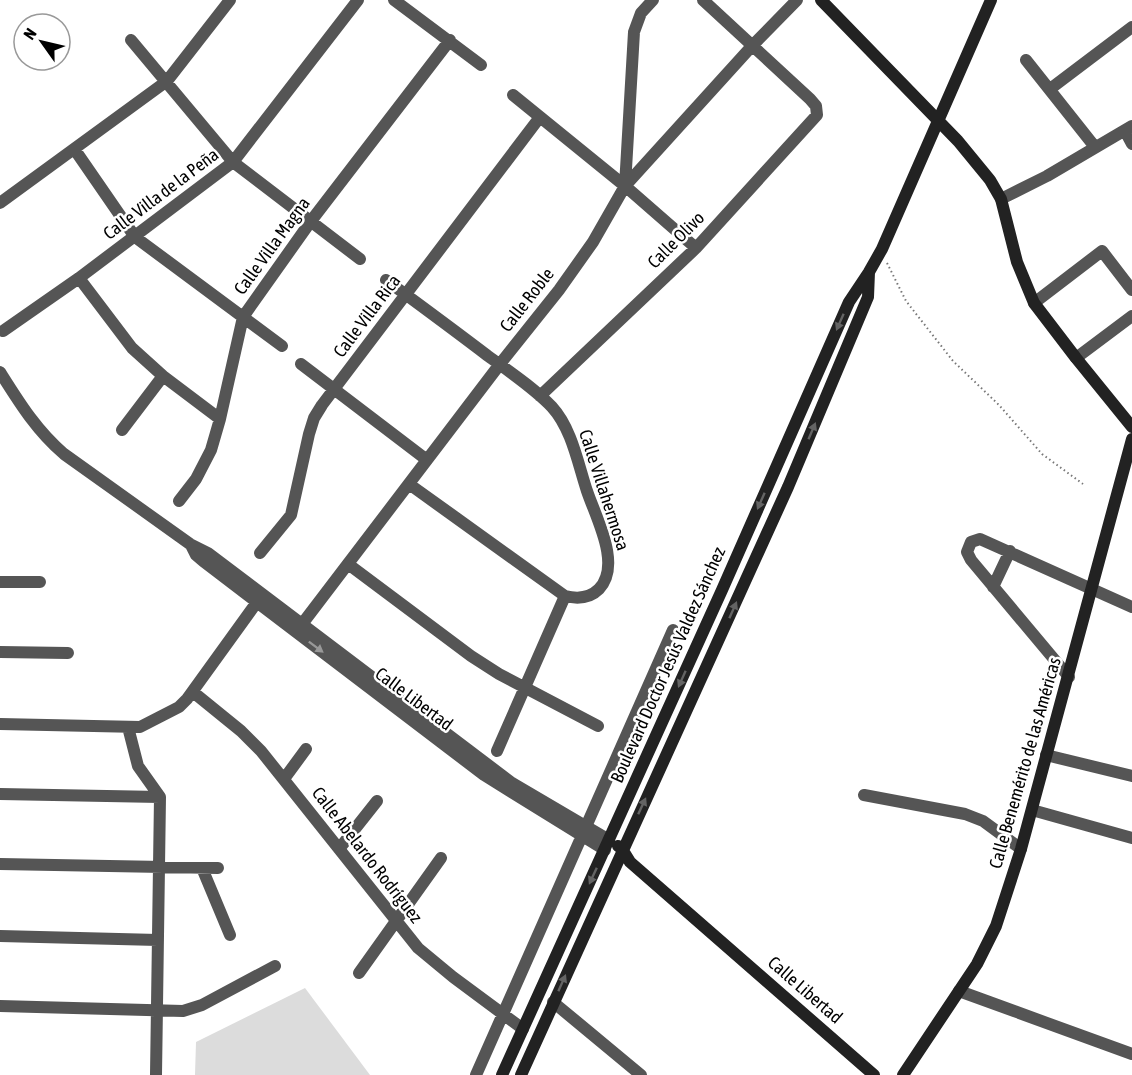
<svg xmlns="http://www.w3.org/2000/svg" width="1132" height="1075" font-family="'Asap Condensed',sans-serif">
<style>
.green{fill:#dcdcdc}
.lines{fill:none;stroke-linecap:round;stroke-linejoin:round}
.path{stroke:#777;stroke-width:2;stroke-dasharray:1.5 3;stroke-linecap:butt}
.street{stroke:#555;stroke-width:12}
.secondary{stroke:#222;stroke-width:12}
.oneway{fill:#646464}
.oneway2{fill:#999}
.labels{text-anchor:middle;stroke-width:5;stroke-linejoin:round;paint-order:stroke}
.street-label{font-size:18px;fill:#000;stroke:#fff}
</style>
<rect width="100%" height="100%" fill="#fff"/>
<!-- green -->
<path class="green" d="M305 988 370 1075H195L196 1042Z"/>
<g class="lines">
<!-- path -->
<path class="path" d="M887 263 906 301 953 361 999 405 1042 454 1083 484"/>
<!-- street -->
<path class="street" d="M394 0 481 65
M131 40 233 162 360 259
M1026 60 1095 147
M1050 89 1132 27
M513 95 625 186 696 248
M1125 131 1132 144
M75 150 135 237 282 346
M625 186 634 32 641 13 653 0
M1001 199 1047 176 1132 126
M0 203 167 81 230 0
M79 278 132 348 163 376 220 419
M386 280C420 305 454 330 488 356 510 372 534 388 552 407 572 429 578 464 587 491 596 518 622 565 599 589 589 599 577 599 565 596L409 484
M1034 303 1102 251 1132 290
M3 331 79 278 233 162 358 0
M1076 358 1132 316
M301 364 427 460
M0 372C19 402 36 430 64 454L190 544 208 553 512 783 609 840
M540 396 696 248 817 115 816 106 810 99 703 0
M122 430 163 376
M179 501 196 479 211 450 220 419 243 317 311 221 450 40
M191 545 196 555 203 561 484 775 605 850
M260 553 291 515 309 434 314 418 322 405 540 117
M348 564 471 656 499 674 598 726
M0 582H40
M993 587 1010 551
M296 632 500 364 559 290 593 242 625 186 752 46 797 0
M0 652 68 653
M1069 677 971 560 967 552 971 542 980 539 1132 607
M193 692 241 731 261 751 418 948 453 977 523 1029
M0 724 140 727 179 707 187 699 257 602
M128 727 138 766 160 797 156 1075
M497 751 565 596
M1046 755 1132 776
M284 779 306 749
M0 794 160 797
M864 795 965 814 983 821 1021 849
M1032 810 1132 838
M339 849 377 801
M0 864 218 868
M202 868 230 935
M0 936 158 940
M359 973 441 858
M959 991 1132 1054
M553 1002 641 1075
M0 1006 183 1011 202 1005 275 966
M476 1075 673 630"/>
<!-- secondary -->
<path class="secondary" d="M821 0 958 141 990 180 1001 199 1017 262 1034 303 1076 358 1132 427
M618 846 622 849 630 862 874 1075
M502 1075 722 590 849 302 869 272 882 249 991 0
M521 1075 788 487 868 297 869 272
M903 1075 977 964 996 926 1021 849 1132 439"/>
</g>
<!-- one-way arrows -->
<defs><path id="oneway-solid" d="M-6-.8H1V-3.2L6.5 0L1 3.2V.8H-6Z" transform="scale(1.5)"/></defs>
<g class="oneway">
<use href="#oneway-solid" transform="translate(840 322) rotate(114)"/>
<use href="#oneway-solid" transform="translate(812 431) rotate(-67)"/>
<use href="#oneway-solid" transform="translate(761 501) rotate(114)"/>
<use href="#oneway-solid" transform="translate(733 610) rotate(-66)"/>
<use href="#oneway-solid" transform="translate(682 679) rotate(114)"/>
<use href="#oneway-solid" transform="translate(642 806) rotate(-65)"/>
<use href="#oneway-solid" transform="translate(593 876) rotate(115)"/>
<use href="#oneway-solid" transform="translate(562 983) rotate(-66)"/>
</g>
<use class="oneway2" href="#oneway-solid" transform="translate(316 647) rotate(37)"/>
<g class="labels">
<!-- street labels -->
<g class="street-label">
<text transform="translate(161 194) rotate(-37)" y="6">Calle Villa de la Peña</text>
<text transform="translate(676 240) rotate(-45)" y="6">Calle Olivo</text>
<text transform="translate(272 246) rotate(-54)" y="6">Calle Villa Magna</text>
<text transform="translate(527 300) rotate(-52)" y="6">Calle Roble</text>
<text transform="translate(367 316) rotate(-53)" y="6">Calle Villa Rica</text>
<text transform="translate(604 490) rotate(72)" y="6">Calle Villahermosa</text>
<text transform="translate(668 665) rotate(-66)" y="6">Boulevard Doctor Jesús Valdez Sánchez</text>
<text transform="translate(414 699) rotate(37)" y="6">Calle Libertad</text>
<text transform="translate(1025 763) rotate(-74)" y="6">Calle Benemérito de las Américas</text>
<text transform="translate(367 855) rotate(52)" y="6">Calle Abelardo Rodríguez</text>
<text transform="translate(805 990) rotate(41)" y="6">Calle Libertad</text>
</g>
</g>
<!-- north arrow -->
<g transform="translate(42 42) rotate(304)"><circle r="28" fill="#ffffff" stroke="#999999" stroke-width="1.5"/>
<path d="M0-4.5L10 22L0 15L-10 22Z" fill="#000000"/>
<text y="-9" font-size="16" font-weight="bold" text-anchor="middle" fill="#000000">N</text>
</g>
</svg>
